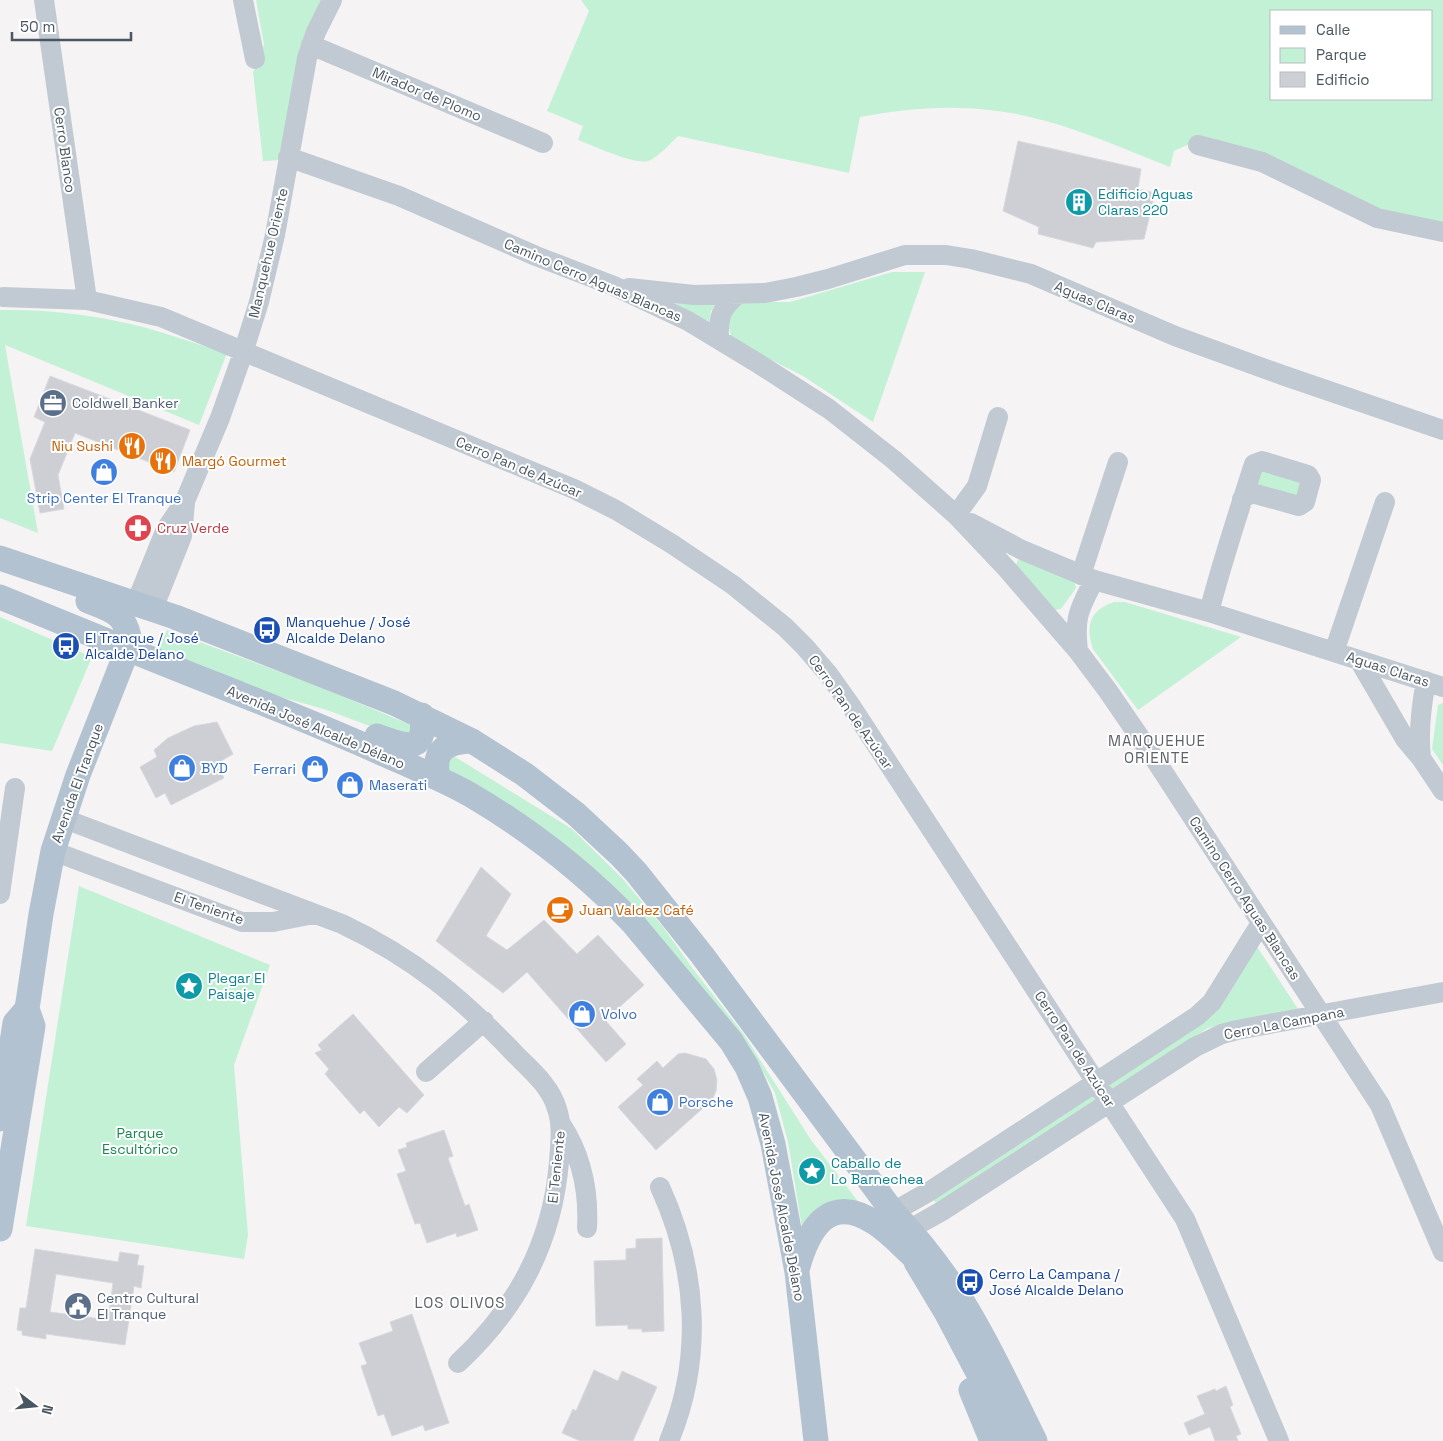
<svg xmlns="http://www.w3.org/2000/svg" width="1443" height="1441" font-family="'Space Grotesk',sans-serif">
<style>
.green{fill:#c3f1d5;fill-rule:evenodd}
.building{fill:#cdcfd5;stroke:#d7d9de;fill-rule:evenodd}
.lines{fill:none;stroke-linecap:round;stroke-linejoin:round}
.minor{stroke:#c1cad2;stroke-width:20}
.major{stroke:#b3c2d1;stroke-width:25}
.labels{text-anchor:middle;stroke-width:4;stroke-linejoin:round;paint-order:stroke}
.street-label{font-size:14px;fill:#4a5661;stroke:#fff}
.culture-label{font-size:14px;fill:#0d838f;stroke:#fff;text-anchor:start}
.service-label{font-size:14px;fill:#4e5e75;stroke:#fff;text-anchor:start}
.food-label{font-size:14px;fill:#c56008;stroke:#fff;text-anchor:start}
.shop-label{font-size:14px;fill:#366cbe;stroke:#fff;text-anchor:start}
.health-label{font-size:14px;fill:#be3a42;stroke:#fff;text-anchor:start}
.transit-label{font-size:14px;fill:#164399;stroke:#fff;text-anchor:start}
.park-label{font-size:14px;fill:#17864f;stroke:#fff}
.neighbourhood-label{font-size:15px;letter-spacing:1px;fill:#5f6368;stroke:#fff}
</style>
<rect width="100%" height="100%" fill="#f5f3f3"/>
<!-- green -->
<path class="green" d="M256 0H324L282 160 263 161 253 72 264 45Z
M581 0H1443V228L1378 214 1198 140 1174 151 1170 167C1112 144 1051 116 989 110 946 105 903 109 860 117L849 173 678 136C671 143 656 159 648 161 634 165 592 145 578 140L583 126 547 111 589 11ZM1272 11H1432V99H1272Z
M892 272H925L873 422 803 376 732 340 727 320 735 302H790Z
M673 302 713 303 714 306 711 311 709 323 673 304Z
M0 310C48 309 97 315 143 327 172 335 199 345 227 353L199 425 5 345 38 533 0 518Z
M1258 466 1305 479 1302 499 1254 488Z
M1018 560H1023L1074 581 1076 588 1061 609 1055 610 1016 565Z
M1114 602H1125L1241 637 1138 710 1093 649C1085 626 1090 610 1114 602Z
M0 617 92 657 52 751 0 743Z
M167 630 323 688 413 726 407 740 327 710 267 693 159 649Z
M1443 703V765L1432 749 1438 705Z
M452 755 572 829 622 878 663 927 693 969 743 1033 811 1140 860 1204 802 1227 788 1142 775 1093 748 1045 560 841C525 813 486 790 446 769Z
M79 886 270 965 234 1065 248 1235 244 1259 26 1226Z
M1256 945 1298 1009 1208 1028 938 1207 932 1197 1203 1023Z"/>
<!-- building -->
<path class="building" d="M1018 141 1141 169 1138 189 1155 193 1144 239 1096 242 1093 248 1038 234 1039 227 1003 211Z
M50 376 190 430 174 472 75 433 58 475 64 509 40 513 30 459 45 422 34 417Z
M217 722 233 754 216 764 224 778 171 805 165 793 156 798 140 767 157 757 154 750 168 738 194 726Z
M481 867 511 894 486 936 507 950 544 920 577 954 598 935 644 985 605 1020 626 1044 606 1062 527 972 503 993 436 941Z
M353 1014 424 1095 407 1113 399 1107 379 1127 364 1110 360 1114 325 1074 329 1069 315 1053 322 1050 318 1045Z
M685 1053 706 1059 714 1069 717 1080 716 1091 712 1100 656 1150 618 1107 643 1085 637 1079 657 1061 663 1068 678 1054Z
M444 1130 453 1156 448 1158 465 1206 469 1204 478 1230 457 1237 456 1233 427 1243 420 1223 415 1224 397 1174 406 1171 398 1150 407 1147 406 1143Z
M662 1238 664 1331 642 1332V1329H628V1325L596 1326 594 1261 626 1260V1249L636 1248V1239Z
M35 1249 118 1262 120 1252 139 1255 137 1265 144 1266 141 1288 134 1286 125 1345 46 1334V1339L22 1335V1331L17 1330 20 1308H26ZM56 1274 113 1283 108 1320 50 1312Z
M412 1314 449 1423 425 1431 423 1425 392 1436 384 1414 378 1416 361 1366 367 1364 359 1343 393 1331 390 1322Z
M594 1370 618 1381 622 1371 657 1387 633 1441H580L562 1433 573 1409 576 1411Z
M1226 1386 1233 1405 1230 1407 1241 1434 1236 1436 1238 1441H1215L1210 1427 1189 1435 1184 1423 1205 1414 1197 1396 1215 1389 1216 1391Z"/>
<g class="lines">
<!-- minor -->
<path class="minor" d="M44 0 87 300
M243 0 255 59
M311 45 543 143
M1198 145 1262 162 1377 218 1443 232
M288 157 399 196 536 256 614 286 688 321 759 364 829 409 894 460 956 515 1007 569 1078 651 1108 691 1156 761 1380 1105 1443 1252
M629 288 694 295 765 293 796 287 828 279 905 255H946L971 259 1031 274 1175 336 1285 376 1443 430
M3 297 87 300 161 317 574 489 616 510 672 544 733 585 785 627 805 647 829 675 851 706 1185 1219 1279 1441
M719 339C718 317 721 308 738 294
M956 515 977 486 998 417
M971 523 1022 550 1094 580 1209 612 1443 687
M1081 575 1118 462
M136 603 166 529 185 501 220 418 243 353 259 302 275 235 307 58 316 32 332 0
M153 609 182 536 185 503
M1209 612C1222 562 1238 513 1254 464L1262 461 1308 475 1311 480 1305 502 1299 506 1252 493 1242 499
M1078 651C1074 616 1079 610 1094 580
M1334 652 1385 502
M1359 660 1405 739 1421 758 1443 791
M1421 758C1418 732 1421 707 1426 681
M62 818 342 924C414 958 462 998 516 1055 532 1071 551 1087 557 1109 563 1126 560 1144 559 1162 552 1244 517 1308 458 1363
M53 851 242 922H273L314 914
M0 894 15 788
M426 1072 484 1021
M561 1124C582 1156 589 1190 587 1228
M660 1187C697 1268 704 1357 669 1441
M893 1212 930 1191 1197 1016 1212 1002 1261 923
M910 1229 942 1211 1195 1047 1222 1034 1237 1030 1443 992"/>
<!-- major -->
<path class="major" d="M0 558 175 617 394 703 472 741 524 774 576 814 619 854 636 872 702 955 893 1212C927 1248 957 1289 980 1332 1000 1368 1017 1405 1035 1441
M0 597C73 627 146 657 220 686 273 707 325 728 377 751 408 765 440 778 469 794 529 829 584 872 632 922L731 1041 747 1067 760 1097 773 1144 797 1272 816 1441
M377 736C402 745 427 757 422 715
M438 778C432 750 446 742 472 741
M0 1119 15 1023 27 1009
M0 1229 33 1026 27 1009 41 914 53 851 78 775 130 643C126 613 113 611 88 601
M916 1262 946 1312 1014 1441
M797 1270C808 1229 829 1192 875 1223 889 1232 901 1245 913 1256
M971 1390 992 1441"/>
</g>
<!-- icons -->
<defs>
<g id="building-disc" transform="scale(1.4375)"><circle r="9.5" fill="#0f9aa8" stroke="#fff"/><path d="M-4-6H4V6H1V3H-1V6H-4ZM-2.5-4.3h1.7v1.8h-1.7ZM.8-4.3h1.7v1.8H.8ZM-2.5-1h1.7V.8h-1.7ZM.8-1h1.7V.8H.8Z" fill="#fff"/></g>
<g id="office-disc" transform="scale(1.4375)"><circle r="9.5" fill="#5c6f8a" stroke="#fff"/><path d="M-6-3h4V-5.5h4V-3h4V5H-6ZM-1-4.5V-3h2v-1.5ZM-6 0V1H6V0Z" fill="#fff"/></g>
<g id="restaurant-disc" transform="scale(1.4375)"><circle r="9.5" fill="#e8710a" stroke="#fff"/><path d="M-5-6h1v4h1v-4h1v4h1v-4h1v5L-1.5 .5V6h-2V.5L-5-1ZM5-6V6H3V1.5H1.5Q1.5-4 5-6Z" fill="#fff"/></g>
<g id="shop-disc" transform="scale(1.4375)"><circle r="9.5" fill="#3f7fe0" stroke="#fff"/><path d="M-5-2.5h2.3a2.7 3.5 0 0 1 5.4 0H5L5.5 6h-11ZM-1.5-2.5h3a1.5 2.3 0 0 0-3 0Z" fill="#fff"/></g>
<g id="pharmacy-disc" transform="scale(1.4375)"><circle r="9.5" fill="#e0444e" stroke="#fff"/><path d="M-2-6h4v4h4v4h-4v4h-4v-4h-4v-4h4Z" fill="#fff"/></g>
<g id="bus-disc" transform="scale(1.4375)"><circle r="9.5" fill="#1a4fb4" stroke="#fff"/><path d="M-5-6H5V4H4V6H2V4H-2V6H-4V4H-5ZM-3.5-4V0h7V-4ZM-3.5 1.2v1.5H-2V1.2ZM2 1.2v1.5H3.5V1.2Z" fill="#fff"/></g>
<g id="cafe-disc" transform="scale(1.4375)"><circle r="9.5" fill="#e8710a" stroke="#fff"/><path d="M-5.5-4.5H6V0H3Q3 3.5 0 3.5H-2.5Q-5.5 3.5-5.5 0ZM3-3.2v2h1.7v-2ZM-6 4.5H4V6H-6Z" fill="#fff"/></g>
<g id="sight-disc" transform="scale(1.4375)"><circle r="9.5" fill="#0f9aa8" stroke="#fff"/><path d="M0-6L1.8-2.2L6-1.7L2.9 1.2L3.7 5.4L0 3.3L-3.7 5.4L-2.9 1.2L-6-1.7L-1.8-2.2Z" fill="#fff"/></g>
<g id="civic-disc" transform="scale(1.4375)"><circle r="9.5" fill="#5c6f8a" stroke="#fff"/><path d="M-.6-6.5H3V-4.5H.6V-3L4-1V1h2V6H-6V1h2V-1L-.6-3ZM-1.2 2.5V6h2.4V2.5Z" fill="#fff"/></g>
</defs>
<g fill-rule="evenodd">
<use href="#building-disc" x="1079" y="202"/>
<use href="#office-disc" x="53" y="403"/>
<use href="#restaurant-disc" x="132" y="446"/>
<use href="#restaurant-disc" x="163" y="461"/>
<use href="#shop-disc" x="104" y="472"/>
<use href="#pharmacy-disc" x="138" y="528"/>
<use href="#bus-disc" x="267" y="630"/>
<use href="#bus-disc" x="66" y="646"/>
<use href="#shop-disc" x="182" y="768"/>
<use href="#shop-disc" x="315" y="769"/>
<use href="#shop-disc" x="350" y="785"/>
<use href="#cafe-disc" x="560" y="910"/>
<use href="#sight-disc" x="189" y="986"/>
<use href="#shop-disc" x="582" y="1014"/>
<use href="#shop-disc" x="660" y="1102"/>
<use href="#sight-disc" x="812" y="1171"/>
<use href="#bus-disc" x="970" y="1282"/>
<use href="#civic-disc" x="78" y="1306"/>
</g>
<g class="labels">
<!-- street labels -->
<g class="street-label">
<text transform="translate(427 94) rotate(23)" y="5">Mirador de Plomo</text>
<text transform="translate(65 150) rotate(82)" y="5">Cerro Blanco</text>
<text transform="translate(268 253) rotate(-77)" y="5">Manquehue Oriente</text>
<text transform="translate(593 280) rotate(23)" y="5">Camino Cerro Aguas Blancas</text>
<text transform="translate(1095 302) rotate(23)" y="5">Aguas Claras</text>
<text transform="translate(519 467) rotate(23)" y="5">Cerro Pan de Azúcar</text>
<text transform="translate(1388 669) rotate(18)" y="5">Aguas Claras</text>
<text transform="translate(851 712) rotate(55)" y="5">Cerro Pan de Azúcar</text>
<text transform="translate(316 727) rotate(23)" y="5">Avenida José Alcalde Délano</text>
<text transform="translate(77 783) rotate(-70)" y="5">Avenida El Tranque</text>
<text transform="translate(1245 898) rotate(57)" y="5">Camino Cerro Aguas Blancas</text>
<text transform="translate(209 908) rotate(19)" y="5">El Teniente</text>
<text transform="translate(1284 1023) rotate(-11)" y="5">Cerro La Campana</text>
<text transform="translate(1075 1049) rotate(57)" y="5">Cerro Pan de Azúcar</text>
<text transform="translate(556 1167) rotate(-84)" y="5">El Teniente</text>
<text transform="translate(782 1207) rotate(79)" y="5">Avenida José Alcalde Délano</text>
</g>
<!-- culture labels -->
<g class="culture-label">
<text x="1098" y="199">Edificio Aguas<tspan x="1098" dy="16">Claras 220</tspan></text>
<text x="208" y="983">Plegar El<tspan x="208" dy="16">Paisaje</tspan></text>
<text x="831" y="1168">Caballo de<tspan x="831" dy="16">Lo Barnechea</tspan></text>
</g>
<!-- service labels -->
<g class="service-label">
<text x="72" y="408">Coldwell Banker</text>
<text x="97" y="1303">Centro Cultural<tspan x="97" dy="16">El Tranque</tspan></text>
</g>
<!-- food labels -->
<g class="food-label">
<text x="113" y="451" text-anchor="end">Niu Sushi</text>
<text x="182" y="466">Margó Gourmet</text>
<text x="579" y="915">Juan Valdez Café</text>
</g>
<!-- shop labels -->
<g class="shop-label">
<text x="104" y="503" text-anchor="middle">Strip Center El Tranque</text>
<text x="201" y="773">BYD</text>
<text x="296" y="774" text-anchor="end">Ferrari</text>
<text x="369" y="790">Maserati</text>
<text x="601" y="1019">Volvo</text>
<text x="679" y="1107">Porsche</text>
</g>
<!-- health labels -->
<g class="health-label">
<text x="157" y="533">Cruz Verde</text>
</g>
<!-- transit labels -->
<g class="transit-label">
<text x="286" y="627">Manquehue / José<tspan x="286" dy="16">Alcalde Delano</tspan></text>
<text x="85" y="643">El Tranque / José<tspan x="85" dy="16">Alcalde Delano</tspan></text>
<text x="989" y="1279">Cerro La Campana /<tspan x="989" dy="16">José Alcalde Delano</tspan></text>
</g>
<!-- park labels -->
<g class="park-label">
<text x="140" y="1138">Parque<tspan x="140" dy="16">Escultórico</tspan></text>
</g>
<!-- neighbourhood labels -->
<g class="neighbourhood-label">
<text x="1157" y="746">MANQUEHUE<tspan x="1157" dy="17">ORIENTE</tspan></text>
<text x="460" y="1308">LOS OLIVOS</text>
</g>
</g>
<!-- legend -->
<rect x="1270" y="10" width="162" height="90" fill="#ffffff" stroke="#b7bbc0"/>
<rect x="1280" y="26" width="25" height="8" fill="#b3c2d1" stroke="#b7bbc0"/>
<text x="1316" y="35" font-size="15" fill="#4a5661">Calle</text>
<rect x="1280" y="48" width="25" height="15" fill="#c3f1d5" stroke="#b7bbc0"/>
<text x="1316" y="60" font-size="15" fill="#4a5661">Parque</text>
<rect x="1280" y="72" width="25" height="15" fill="#cdcfd5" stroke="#b7bbc0"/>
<text x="1316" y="85" font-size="15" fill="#4a5661">Edificio</text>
<!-- north arrow -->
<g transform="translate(35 1406) rotate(106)" stroke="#ffffff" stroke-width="4" paint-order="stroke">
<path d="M0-4L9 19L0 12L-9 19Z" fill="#4a5661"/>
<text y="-8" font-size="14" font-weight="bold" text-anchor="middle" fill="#4a5661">N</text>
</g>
<!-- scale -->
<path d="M12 32v8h119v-8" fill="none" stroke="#4a5661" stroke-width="2.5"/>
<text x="20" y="32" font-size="15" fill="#4a5661" stroke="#ffffff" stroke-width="4" paint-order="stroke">50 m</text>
</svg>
